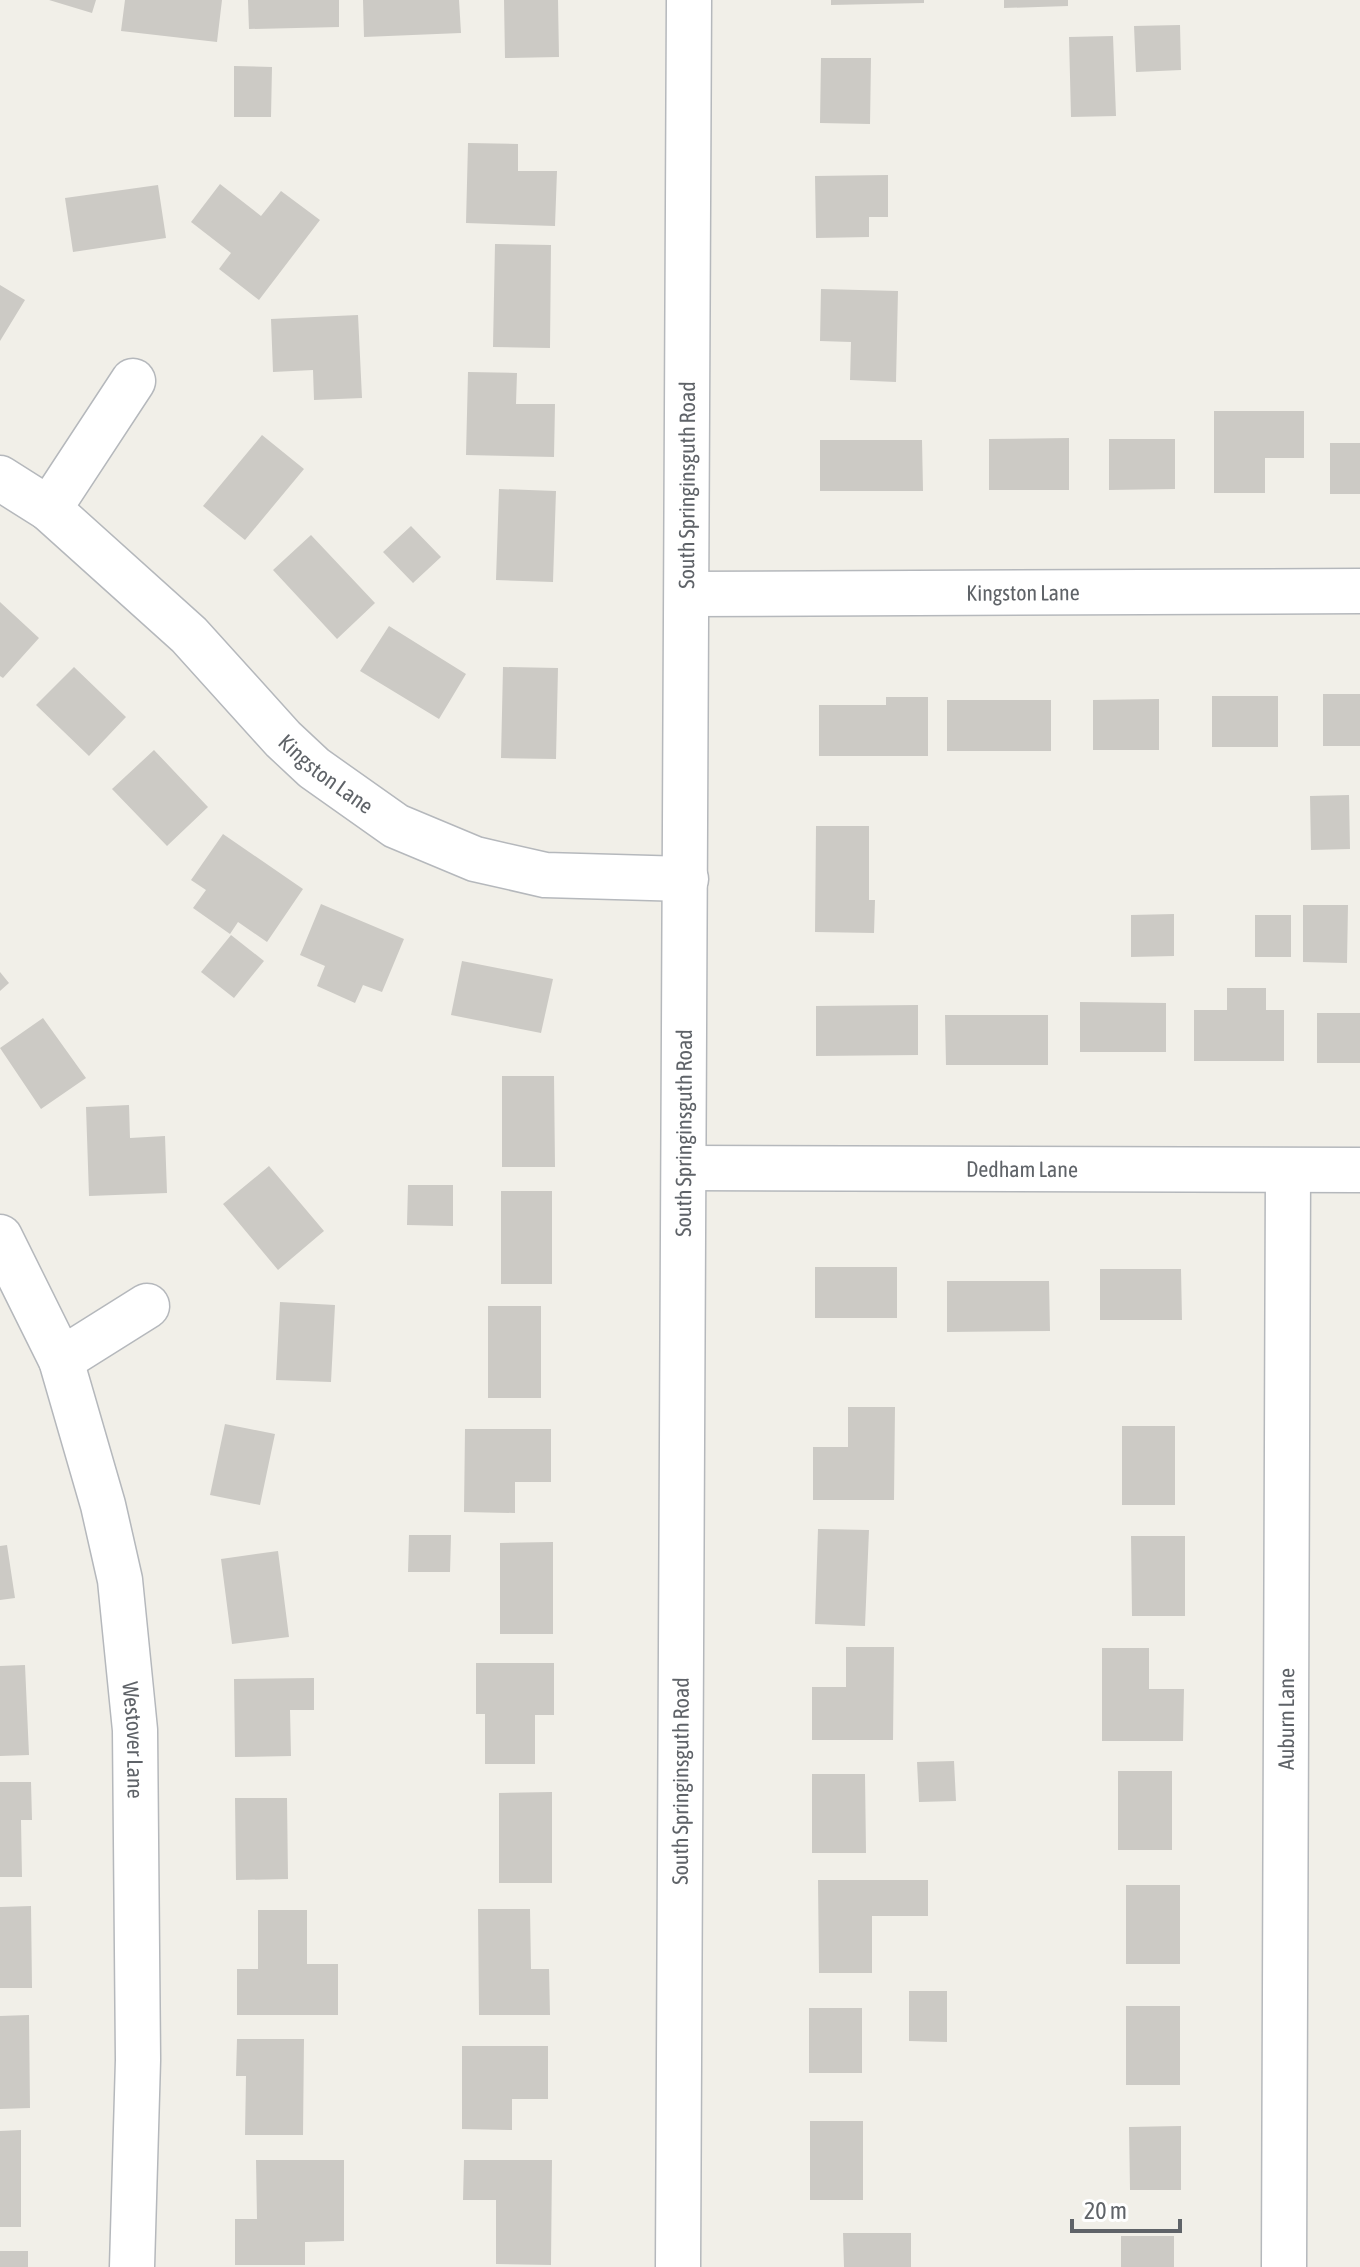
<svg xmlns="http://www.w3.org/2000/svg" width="1360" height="2267" font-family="'Asap Condensed',sans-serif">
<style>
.building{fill:#cccac5}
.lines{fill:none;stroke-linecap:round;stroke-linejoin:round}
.minor-casing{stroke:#b5b8bc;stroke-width:47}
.minor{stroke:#fff;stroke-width:44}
.labels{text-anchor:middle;stroke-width:8;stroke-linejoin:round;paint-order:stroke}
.street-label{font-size:22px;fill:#5f6368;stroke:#fff}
</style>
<rect width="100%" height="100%" fill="#f1efe8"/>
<!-- building -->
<path class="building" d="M49 0H96L92 13Z
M125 0H222L217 42 121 31Z
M248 0H339V27L249 29Z
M363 0H459L461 33 364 37Z
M504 0H558L559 57 505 58Z
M831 0H924V3L831 5Z
M1004 0H1068V6L1004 8Z
M1180 25 1181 70 1136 72 1134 26Z
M1113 36 1116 116 1071 117 1069 37Z
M821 58H871L870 124 820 123Z
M234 66 272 67 271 117H234Z
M468 143 518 144V171H557L555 226 466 223Z
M888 175V217H869V237L816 238 815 176Z
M220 184 261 216 281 191 320 220 259 300 219 269 231 253 191 222Z
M158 185 166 238 73 252 65 198Z
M495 244 551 245 550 348 493 347Z
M0 285 25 300 0 341Z
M821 289 898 291 896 382 850 380 851 342 820 341Z
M358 315 362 398 314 400 313 370 273 372 271 319Z
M468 372 517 373 516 404H555L554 457 466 455Z
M1214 411H1304V458H1265V493H1214Z
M262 435 304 469 245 540 203 506Z
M1069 438V490H989V439Z
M1109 439H1175V489L1109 490Z
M820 440H922L923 491H820Z
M1330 443H1360V494H1330Z
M499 489 556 491 553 582 496 580Z
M411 526 441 557 413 583 383 552Z
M311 535 375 603 337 639 273 570Z
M0 602 39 638 3 678 0 676Z
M389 626 466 674 439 719 360 671Z
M74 667 126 717 89 756 36 705Z
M503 667 558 668 556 759 501 758Z
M1323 694H1360V746H1323Z
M1212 696H1278V747H1212Z
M886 697H928V756H819V705H886Z
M1159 699V750H1093V700Z
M947 700H1051V751H947Z
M154 750 208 807 167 846 112 789Z
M1349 795 1350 849 1311 850 1310 796Z
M816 826H869V900H875L874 933 815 932Z
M223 834 303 889 267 942 238 922 230 934 193 908 206 890 191 880Z
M321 904 404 939 382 992 363 985 355 1003 317 986 325 966 300 955Z
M1303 905H1348L1347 963 1303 962Z
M1174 914V956L1131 957V915Z
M1255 915H1291V957H1255Z
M231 935 264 961 234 998 201 972Z
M462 961 553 979 541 1033 451 1015Z
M0 972 9 983 0 991Z
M1227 988H1266V1010H1284V1061H1194V1010H1227Z
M1080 1002 1166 1003V1052H1080Z
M918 1005V1055L816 1056V1006Z
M1317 1013H1360V1063H1317Z
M945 1015H1048V1065H946Z
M43 1018 86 1078 41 1109 0 1048Z
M502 1076H554L555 1167H502Z
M129 1105 130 1138 165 1136 167 1193 89 1196 86 1107Z
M269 1166 324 1231 278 1270 223 1204Z
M408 1185H453V1226L407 1225Z
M501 1191H552V1284H501Z
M815 1267H897V1318H815Z
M1100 1269H1181L1182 1320H1100Z
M947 1281H1049L1050 1331 947 1332Z
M280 1302 335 1305 331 1382 276 1380Z
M488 1306H541V1398H488Z
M848 1407H895L894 1500H813V1447H848Z
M225 1424 275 1434 260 1505 210 1495Z
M1122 1426H1175V1505H1122Z
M465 1429H551V1482H515V1513L464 1512Z
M818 1529 869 1530 865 1626 815 1624Z
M409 1535H451L450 1572H408Z
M1131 1536H1185V1616H1132Z
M553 1542V1634H500V1543Z
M7 1545 15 1598 0 1600V1546Z
M278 1551 289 1637 232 1644 221 1559Z
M846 1647H894L893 1740H812V1687H846Z
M1102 1648H1149V1689H1184L1183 1741H1102Z
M476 1663H554V1715H535V1764H485V1714H476Z
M25 1665 29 1755 0 1756V1666Z
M314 1678V1710H290L291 1756 235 1757 234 1679Z
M954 1761 956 1801 919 1802 917 1762Z
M1118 1771H1172V1850H1118Z
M812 1774H865L866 1853H812Z
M0 1782H31L32 1820H21L22 1877H0Z
M552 1792V1883H499V1793Z
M235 1798H287L288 1879 236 1880Z
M818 1880H928V1916H872V1973H819Z
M1126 1885H1180V1964H1126Z
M31 1906 32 1988H0V1907Z
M478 1909H530L531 1969H549L550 2015H479Z
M258 1910H307V1964H338V2015H237V1969H258Z
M909 1991H947V2042L909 2041Z
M1126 2006H1180V2085H1126Z
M809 2008H862V2073H809Z
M29 2015 30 2108 0 2109V2016Z
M237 2039H304L303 2135H245L246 2076H236Z
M462 2046H548V2099H512V2130L462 2129Z
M810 2121H863V2200H810Z
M1181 2126V2190H1130L1129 2127Z
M21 2130V2227H0V2131Z
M256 2160H344V2241L305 2242V2265H235V2219H257Z
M464 2160H552L551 2265 496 2264V2200H463Z
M843 2233H911V2267H844Z
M1121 2236H1174V2267H1121Z
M0 2251H28V2267H0Z"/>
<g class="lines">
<!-- minor casing -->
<g class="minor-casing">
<g id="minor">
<path d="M0 478 49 509 133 381"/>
<path id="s1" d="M49 509 189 635 283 739 314 768 396 826 475 859 545 875 686 879"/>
<path id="s2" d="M687 594 1360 591"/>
<path id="s3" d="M684 1168 1360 1170"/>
<path id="s4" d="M0 1237 61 1360 103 1505 120 1580 135 1730 138 2060 132 2267"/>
<path d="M61 1360 147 1306"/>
<path id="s5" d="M678 2267 689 0"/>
<path id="s6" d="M1284 2267 1288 1171"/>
</g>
</g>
<!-- minor -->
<use href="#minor" class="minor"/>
</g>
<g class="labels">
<!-- street labels -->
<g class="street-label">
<text dy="8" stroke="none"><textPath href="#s5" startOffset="1782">South Springinsguth Road</textPath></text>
<text dy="8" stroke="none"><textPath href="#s2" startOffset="336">Kingston Lane</textPath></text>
<text dy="8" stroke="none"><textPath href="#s1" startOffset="384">Kingston Lane</textPath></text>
<text dy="8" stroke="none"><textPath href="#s5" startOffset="1134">South Springinsguth Road</textPath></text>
<text dy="8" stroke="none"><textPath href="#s3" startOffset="338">Dedham Lane</textPath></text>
<text dy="8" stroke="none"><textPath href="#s6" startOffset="548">Auburn Lane</textPath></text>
<text dy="8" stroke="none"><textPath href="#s4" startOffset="526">Westover Lane</textPath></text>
<text dy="8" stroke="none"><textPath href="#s5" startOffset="486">South Springinsguth Road</textPath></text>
</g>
</g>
<!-- scale -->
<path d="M1072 2219v12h108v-12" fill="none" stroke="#5f6368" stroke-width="4"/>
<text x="1084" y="2219" font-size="24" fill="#5f6368" stroke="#ffffff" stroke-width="6" paint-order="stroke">20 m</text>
</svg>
